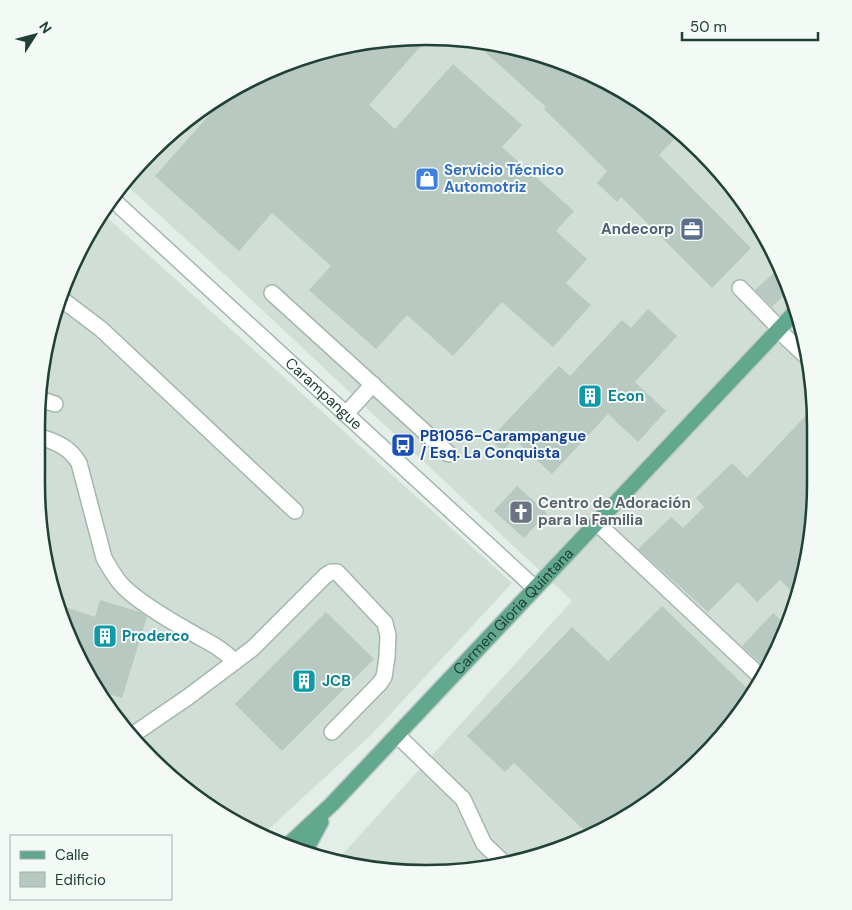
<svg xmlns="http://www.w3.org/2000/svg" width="852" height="910" font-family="'DM Sans',sans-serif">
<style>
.built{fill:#d0ded6}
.building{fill:#b7c9c0}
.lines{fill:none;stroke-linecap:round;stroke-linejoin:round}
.minor-casing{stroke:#a4b7ae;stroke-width:18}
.major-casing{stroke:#c1cac6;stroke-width:18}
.minor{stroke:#fff;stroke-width:15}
.major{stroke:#62a88f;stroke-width:15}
.labels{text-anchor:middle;stroke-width:4;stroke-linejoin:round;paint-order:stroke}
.shop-label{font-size:15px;font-weight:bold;fill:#366cbe;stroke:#f3faf6;text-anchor:start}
.service-label{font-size:15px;font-weight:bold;fill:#4e5e75;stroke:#f3faf6;text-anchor:end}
.street-label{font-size:15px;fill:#204135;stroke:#f3faf6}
.culture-label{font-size:15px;font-weight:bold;fill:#0d838f;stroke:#f3faf6;text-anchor:start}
.transit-label{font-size:15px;font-weight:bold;fill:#164399;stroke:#f3faf6;text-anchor:start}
.worship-label{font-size:15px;font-weight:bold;fill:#5b616d;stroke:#f3faf6;text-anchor:start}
.rim{fill:none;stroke:#204135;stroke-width:2.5}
</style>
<rect width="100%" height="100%" fill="#e2eee7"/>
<!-- built -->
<path class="built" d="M451 37 527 49 598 76 663 117 719 169 763 231 795 300 812 375 808 560 786 633 750 701 701 760 642 808 575 844 477 870 400 873 345 864 341 856 572 601 225 275 123 182 169 133 231 89 300 57 375 40Z
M102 213 512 583 371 735 261 836 253 833 169 777 117 721 76 656 44 560 36 484 50 325 77 253Z"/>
<!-- building -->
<path class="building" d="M428 38 369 105 395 129 453 64 522 125 502 147 574 211 556 231 587 259 566 283 591 305 553 347 502 302 453 356 407 315 376 349 309 290 331 266 272 213 239 251 155 176 234 87 300 57 375 40Z
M473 41 527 49 598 76 663 117 680 133 659 155 751 248 712 288 621 197 617 202 597 183 607 171 544 109 546 107Z
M776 271 787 282 790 289 772 307 755 290Z
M648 309 677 336 635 382 666 411 638 442 608 414 552 474 514 439 503 451 490 439 559 366 570 376 622 320 631 328Z
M812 409 808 560 797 597 780 580 757 602 738 582 708 612 638 549 671 517 683 528 704 507 696 498 732 463 747 478Z
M517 486 547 513 524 538 494 511Z
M100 600 140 612 147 617 122 698 98 691 76 656 59 605 95 617Z
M662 606 753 694 750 701 701 760 642 808 590 836 514 763 505 772 467 736 572 627 608 661Z
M326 612 374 659 282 751 235 704Z
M773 613 788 627 767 669 742 646Z"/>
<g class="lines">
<!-- minor casing -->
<g class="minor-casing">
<g id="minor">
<path id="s1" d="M111 198 535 588"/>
<path d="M740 288 780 329"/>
<path d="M272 293 449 454"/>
<path d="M60 298 101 329 295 511"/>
<path d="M778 330 809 359"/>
<path d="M43 400 55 404"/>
<path d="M346 414 373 384"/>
<path d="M40 437C57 442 70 448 79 463L104 558C109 567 114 576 121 584 135 600 174 623 194 634 210 643 223 649 235 662"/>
<path d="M597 523 762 678"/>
<path d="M397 735 463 799 484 844 504 863"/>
<path d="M131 736 188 697 253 648 325 576 331 572H337L385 623 388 636 387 657 384 677 380 683 332 732"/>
</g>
</g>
<!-- major casing -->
<g class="major-casing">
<g id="major">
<path id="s2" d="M287 846 332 804 797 310"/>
<path d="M304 853 321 822"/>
</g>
</g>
<!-- minor -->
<use href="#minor" class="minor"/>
<!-- major -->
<use href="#major" class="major"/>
</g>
<!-- icons -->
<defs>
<g id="shop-square" transform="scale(1.25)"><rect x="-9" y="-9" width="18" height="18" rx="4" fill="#3f7fe0" stroke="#f3faf6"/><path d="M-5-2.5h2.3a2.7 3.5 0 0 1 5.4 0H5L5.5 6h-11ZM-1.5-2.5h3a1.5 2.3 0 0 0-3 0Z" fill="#fff"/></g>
<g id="office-square" transform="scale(1.25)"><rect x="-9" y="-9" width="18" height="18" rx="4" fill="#5c6f8a" stroke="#f3faf6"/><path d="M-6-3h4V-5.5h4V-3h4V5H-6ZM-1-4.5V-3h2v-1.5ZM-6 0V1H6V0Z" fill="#fff"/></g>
<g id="building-square" transform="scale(1.25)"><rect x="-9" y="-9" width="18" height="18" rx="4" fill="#0f9aa8" stroke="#f3faf6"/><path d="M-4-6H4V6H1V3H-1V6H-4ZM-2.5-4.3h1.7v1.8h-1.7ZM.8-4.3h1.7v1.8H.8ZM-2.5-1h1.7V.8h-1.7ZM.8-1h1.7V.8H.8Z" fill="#fff"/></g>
<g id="bus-square" transform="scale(1.25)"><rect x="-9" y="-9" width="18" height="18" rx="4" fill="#1a4fb4" stroke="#f3faf6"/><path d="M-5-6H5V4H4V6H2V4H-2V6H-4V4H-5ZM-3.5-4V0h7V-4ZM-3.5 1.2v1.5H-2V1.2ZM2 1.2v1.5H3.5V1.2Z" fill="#fff"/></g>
<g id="church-square" transform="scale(1.25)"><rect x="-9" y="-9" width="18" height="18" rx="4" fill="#6b7280" stroke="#f3faf6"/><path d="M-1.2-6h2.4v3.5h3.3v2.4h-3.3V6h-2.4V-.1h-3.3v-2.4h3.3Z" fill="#fff"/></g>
</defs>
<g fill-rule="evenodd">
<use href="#shop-square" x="427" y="179"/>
<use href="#office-square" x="692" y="229"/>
<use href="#building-square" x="590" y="396"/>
<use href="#bus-square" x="403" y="445"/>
<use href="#church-square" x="521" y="512"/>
<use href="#building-square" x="105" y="636"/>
<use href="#building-square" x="304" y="681"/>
</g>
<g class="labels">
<!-- shop labels -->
<g class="shop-label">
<text x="444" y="175">Servicio Técnico<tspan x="444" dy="17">Automotriz</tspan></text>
</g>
<!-- service labels -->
<g class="service-label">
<text x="674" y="234">Andecorp</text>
</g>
<!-- street labels -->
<g class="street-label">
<text dy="5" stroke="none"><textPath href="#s1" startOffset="289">Carampangue</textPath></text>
<text dy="5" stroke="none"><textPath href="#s2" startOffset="326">Carmen Gloria Quintana</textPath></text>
</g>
<!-- culture labels -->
<g class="culture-label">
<text x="608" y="401">Econ</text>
<text x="122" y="641">Proderco</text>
<text x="322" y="686">JCB</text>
</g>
<!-- transit labels -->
<g class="transit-label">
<text x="420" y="441">PB1056-Carampangue<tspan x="420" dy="17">/ Esq. La Conquista</tspan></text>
</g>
<!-- worship labels -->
<g class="worship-label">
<text x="538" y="508">Centro de Adoración<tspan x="538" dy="17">para la Familia</tspan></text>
</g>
</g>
<!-- crop -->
<path d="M0 0H852V910H0ZM426 45H426A381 381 0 0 1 807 426V484A381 381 0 0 1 426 865H426A381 381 0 0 1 45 484V426A381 381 0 0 1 426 45Z" fill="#f3faf6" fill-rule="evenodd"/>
<path class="rim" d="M426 45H426A381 381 0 0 1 807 426V484A381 381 0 0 1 426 865H426A381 381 0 0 1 45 484V426A381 381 0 0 1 426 45Z"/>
<!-- legend -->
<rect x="10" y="835" width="162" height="65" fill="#f3faf6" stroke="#9fb0a9"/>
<rect x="20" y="851" width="25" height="8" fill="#62a88f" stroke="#9fb0a9"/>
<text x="55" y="860" font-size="15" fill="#204135">Calle</text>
<rect x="20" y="872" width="25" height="15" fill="#b7c9c0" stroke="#9fb0a9"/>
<text x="55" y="885" font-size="15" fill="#204135">Edificio</text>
<!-- north arrow -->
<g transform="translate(35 35) rotate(54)" stroke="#f3faf6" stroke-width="4" paint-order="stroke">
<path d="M0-4L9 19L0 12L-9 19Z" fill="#204135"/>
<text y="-8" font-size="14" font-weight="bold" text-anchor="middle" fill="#204135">N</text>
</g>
<!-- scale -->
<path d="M682 32v8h136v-8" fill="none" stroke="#204135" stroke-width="2.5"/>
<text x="690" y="32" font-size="15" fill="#204135" stroke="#f3faf6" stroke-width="4" paint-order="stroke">50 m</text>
</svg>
